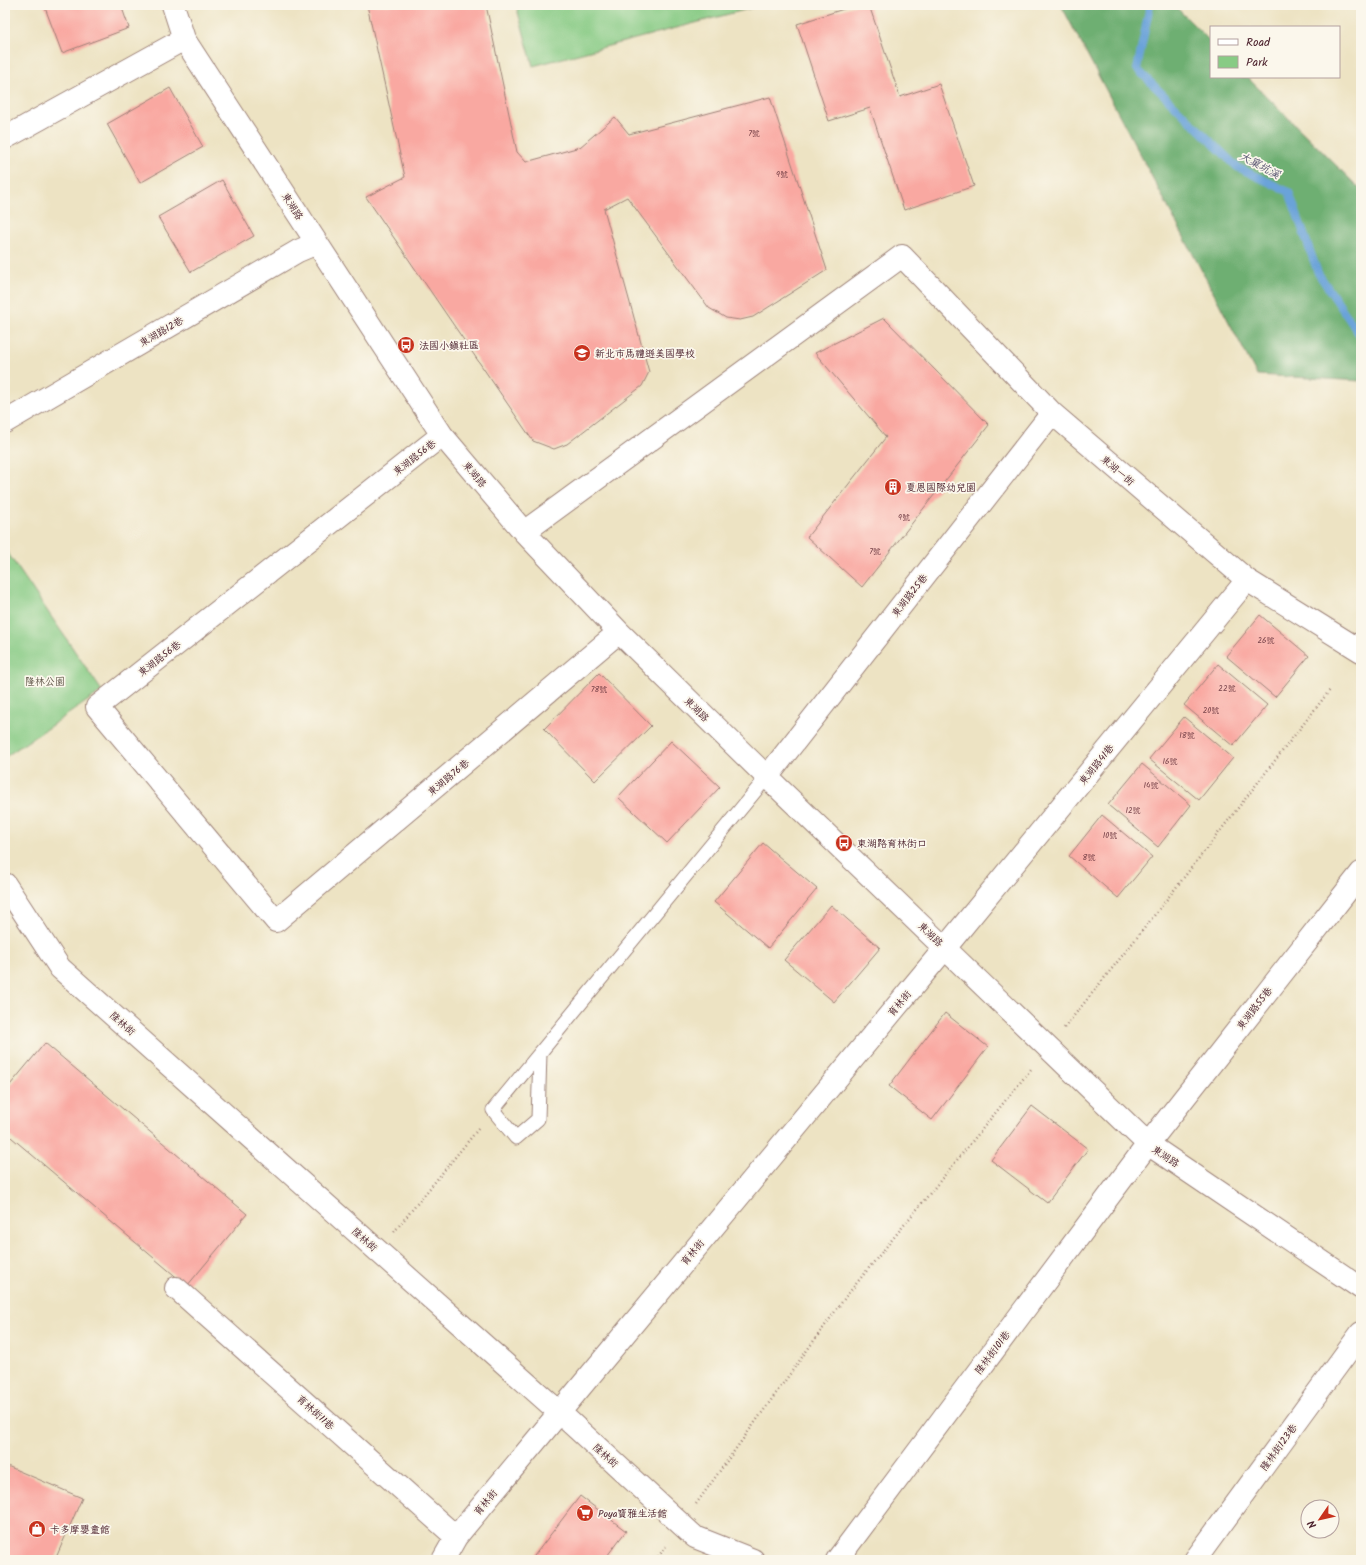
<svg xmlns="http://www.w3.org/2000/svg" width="1366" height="1565" font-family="Kalam,'LXGW WenKai TC',sans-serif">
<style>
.green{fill:#88cb85;stroke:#697558}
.forest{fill:#6eaf72;stroke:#5c674e}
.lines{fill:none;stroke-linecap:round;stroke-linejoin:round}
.stream{stroke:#6ba3d9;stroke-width:8}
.building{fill:#f9a8a1}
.lane-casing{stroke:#9c8177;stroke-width:15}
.street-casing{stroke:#9c8177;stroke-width:24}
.path{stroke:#9c8177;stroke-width:2.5;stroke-dasharray:1 3;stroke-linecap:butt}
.lane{stroke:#fff;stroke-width:13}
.street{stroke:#fff;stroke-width:22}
.labels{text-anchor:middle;stroke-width:3.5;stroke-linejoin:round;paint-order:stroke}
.number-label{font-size:8px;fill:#764148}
.street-label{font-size:10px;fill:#4a1f2b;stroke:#fbf7ec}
.poi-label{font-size:10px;fill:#4a1f2b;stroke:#fbf7ec;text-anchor:start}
.park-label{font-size:10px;fill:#5d5346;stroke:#fbf7ec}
.water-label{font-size:11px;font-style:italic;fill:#575471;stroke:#fbf7ec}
</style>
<rect width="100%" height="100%" fill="#fbf7ec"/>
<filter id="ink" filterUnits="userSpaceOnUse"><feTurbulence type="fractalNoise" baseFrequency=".025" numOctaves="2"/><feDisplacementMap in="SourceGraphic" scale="8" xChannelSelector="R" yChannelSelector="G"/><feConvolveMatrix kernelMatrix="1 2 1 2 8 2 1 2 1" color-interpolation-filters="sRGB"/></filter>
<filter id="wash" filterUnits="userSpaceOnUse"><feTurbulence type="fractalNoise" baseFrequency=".012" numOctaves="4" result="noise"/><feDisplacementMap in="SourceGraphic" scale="16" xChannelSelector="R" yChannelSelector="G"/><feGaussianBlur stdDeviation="0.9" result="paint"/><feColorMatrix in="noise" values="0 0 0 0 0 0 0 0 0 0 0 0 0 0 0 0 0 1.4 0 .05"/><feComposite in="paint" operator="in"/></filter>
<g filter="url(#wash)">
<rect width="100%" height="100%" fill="#ede3c3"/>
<!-- green -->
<path class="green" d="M516 5H763L533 66Z
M5 549 102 691 5 757Z"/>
<!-- forest -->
<path class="forest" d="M1061 5H1174L1211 42V77H1247L1361 190V381L1257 375Z"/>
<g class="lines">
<!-- stream -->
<path class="stream" d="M1150 5 1137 69 1237 167 1289 192 1318 273 1361 337"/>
</g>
<g id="blocks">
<!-- building -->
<path class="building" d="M44 5H121L129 28 62 53Z
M367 5H486L517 152 526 162 580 147 615 117 629 134 770 97 827 270 753 317 740 320 726 318 709 308 627 197 604 209 649 372 642 386 567 444 554 449 533 441 366 197 405 177Z
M856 5H869L900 97 939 84 974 186 904 210 870 108 829 121 797 24Z
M170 88 203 147 140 183 107 124Z
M222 180 254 236 191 272 158 217Z
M884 318 989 425 862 587 807 537 886 437 815 353Z
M1260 615 1309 656 1275 697 1226 656Z
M1218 664 1267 705 1233 746 1184 705Z
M599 673 651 726 595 781 544 729Z
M1184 717 1233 758 1199 800 1149 759Z
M671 741 720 787 667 843 618 797Z
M1142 764 1191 805 1158 847 1108 805Z
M1102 815 1152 857 1118 898 1069 856Z
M763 843 817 889 768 948 714 902Z
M831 905 880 948 834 1002 784 960Z
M945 1013 988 1047 932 1120 889 1086Z
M45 1043 247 1214 187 1286 5 1132V1091Z
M1032 1106 1088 1149 1047 1203 991 1160Z
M5 1465 82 1498 55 1560H5Z
M580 1496 626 1531 607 1556 612 1560H531Z"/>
</g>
</g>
<g filter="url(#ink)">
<use href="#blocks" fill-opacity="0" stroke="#9c8177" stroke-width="1"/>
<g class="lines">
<!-- lane casing -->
<g class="lane-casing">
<path id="lane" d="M540 1053 538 1119 516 1138 493 1110 767 777"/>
</g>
<!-- street casing -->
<g class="street-casing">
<path id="street" d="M173 5 184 39 442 435 524 532 619 632 767 777 1148 1144 1361 1288
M5 138 184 39
M5 422 298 251 317 243
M442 435 97 707 276 921 619 632
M524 532 902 256 1052 413 1247 580 1361 651
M767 777 1052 413
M5 884 60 968 559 1412 695 1537 753 1560
M176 1288 456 1537
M443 1560 456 1537 945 948 1247 580
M837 1560 1148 1144 1361 873
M1195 1560 1361 1333"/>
</g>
<!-- path -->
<path class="path" d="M1064 1028 1139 935 1330 690
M394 1232 479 1128
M696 1504 847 1295 1032 1068
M656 1560 666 1546"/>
<!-- lane -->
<use href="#lane" class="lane"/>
<!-- street -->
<use href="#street" class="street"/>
</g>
</g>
<!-- icons -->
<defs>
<g id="bus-disc" transform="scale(0.9)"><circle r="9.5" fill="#c8321e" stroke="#fbf7ec"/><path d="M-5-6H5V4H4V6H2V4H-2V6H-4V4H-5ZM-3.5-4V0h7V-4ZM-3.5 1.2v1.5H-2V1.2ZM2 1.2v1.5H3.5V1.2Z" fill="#fff"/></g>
<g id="school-disc" transform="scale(0.9)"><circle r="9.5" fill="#c8321e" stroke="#fbf7ec"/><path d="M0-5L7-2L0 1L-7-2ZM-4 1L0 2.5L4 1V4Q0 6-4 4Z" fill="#fff"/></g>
<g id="building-disc" transform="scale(0.9)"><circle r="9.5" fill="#c8321e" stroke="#fbf7ec"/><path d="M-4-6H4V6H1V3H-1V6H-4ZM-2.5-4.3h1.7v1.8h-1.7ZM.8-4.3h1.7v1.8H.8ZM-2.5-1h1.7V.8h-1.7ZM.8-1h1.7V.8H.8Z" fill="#fff"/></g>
<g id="supermarket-disc" transform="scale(0.9)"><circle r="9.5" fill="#c8321e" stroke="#fbf7ec"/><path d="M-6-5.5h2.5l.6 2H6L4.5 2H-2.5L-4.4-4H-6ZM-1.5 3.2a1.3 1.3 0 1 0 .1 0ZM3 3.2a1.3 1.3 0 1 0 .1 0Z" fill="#fff"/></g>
<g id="shop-disc" transform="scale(0.9)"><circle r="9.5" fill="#c8321e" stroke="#fbf7ec"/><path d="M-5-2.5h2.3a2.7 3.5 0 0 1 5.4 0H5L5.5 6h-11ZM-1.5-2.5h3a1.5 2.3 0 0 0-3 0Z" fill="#fff"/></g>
</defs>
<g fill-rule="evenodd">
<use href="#bus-disc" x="406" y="345"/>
<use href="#school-disc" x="582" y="353"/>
<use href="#building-disc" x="893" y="487"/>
<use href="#bus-disc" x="844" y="843"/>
<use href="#supermarket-disc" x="585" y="1513"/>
<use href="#shop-disc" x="37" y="1529"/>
</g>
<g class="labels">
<!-- number labels -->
<g class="number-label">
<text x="754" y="136">7號</text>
<text x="782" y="177">9號</text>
<text x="904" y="520">9號</text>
<text x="875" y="554">7號</text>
<text x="1266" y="643">26號</text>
<text x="1227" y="691">22號</text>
<text x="599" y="692">78號</text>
<text x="1211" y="713">20號</text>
<text x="1187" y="738">18號</text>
<text x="1170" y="764">16號</text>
<text x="1151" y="788">14號</text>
<text x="1133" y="813">12號</text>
<text x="1110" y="838">10號</text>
<text x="1089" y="860">8號</text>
</g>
<!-- street labels -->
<g class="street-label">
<text transform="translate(293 206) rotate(57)" y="4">東湖路</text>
<text transform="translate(161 331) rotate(-30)" y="4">東湖路12巷</text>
<text transform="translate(414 457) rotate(-38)" y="4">東湖路56巷</text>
<text transform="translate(1118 470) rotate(41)" y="4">東湖一街</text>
<text transform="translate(475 474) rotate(50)" y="4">東湖路</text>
<text transform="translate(909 595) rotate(-52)" y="4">東湖路25巷</text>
<text transform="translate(159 658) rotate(-38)" y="4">東湖路56巷</text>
<text transform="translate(697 709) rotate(45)" y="4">東湖路</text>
<text transform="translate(1096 764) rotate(-51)" y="4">東湖路41巷</text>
<text transform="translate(448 777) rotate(-40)" y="4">東湖路76巷</text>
<text transform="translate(931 934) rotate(44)" y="4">東湖路</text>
<text transform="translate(899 1003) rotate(-50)" y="4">育林街</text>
<text transform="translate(1254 1008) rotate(-52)" y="4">東湖路55巷</text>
<text transform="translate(123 1023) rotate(42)" y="4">隆林街</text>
<text transform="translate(1166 1156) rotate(34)" y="4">東湖路</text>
<text transform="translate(365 1239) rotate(42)" y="4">隆林街</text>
<text transform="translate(692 1252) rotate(-50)" y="4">育林街</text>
<text transform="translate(992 1352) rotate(-53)" y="4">隆林街101巷</text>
<text transform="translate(316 1412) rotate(42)" y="4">育林街11巷</text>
<text transform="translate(1278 1447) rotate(-54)" y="4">隆林街123巷</text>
<text transform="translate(606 1455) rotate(42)" y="4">隆林街</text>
<text transform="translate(485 1502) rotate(-50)" y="4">育林街</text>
</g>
<!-- poi labels -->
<g class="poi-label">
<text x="419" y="349">法國小鎮社區</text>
<text x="595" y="357">新北市馬禮遜美國學校</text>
<text x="906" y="491">夏恩國際幼兒園</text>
<text x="857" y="847">東湖路育林街口</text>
<text x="598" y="1517">Poya寶雅生活館</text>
<text x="50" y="1533">卡多摩嬰童館</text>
</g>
<!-- park labels -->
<g class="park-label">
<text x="45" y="685">隆林公園</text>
</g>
<!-- water labels -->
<g class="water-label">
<text transform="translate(1260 165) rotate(28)" y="4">大窠坑溪</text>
</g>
</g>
<!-- margin -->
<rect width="1366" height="1565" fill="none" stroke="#fbf7ec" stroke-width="20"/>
<!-- legend -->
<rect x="1210" y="26" width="130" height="52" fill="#fbf7ec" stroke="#b4a19f"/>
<rect x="1218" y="39" width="20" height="6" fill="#ffffff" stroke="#b4a19f"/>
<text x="1246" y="46" font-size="12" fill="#4a1f2b">Road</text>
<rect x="1218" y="56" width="20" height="12" fill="#88cb85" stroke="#b4a19f"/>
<text x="1246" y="66" font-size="12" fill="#4a1f2b">Park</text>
<!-- north arrow -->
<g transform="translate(1320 1519) rotate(236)"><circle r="19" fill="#fbf7ec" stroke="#b4a19f"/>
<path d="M0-3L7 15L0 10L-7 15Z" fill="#c8321e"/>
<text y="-6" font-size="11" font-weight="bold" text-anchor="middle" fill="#4a1f2b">N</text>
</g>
</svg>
